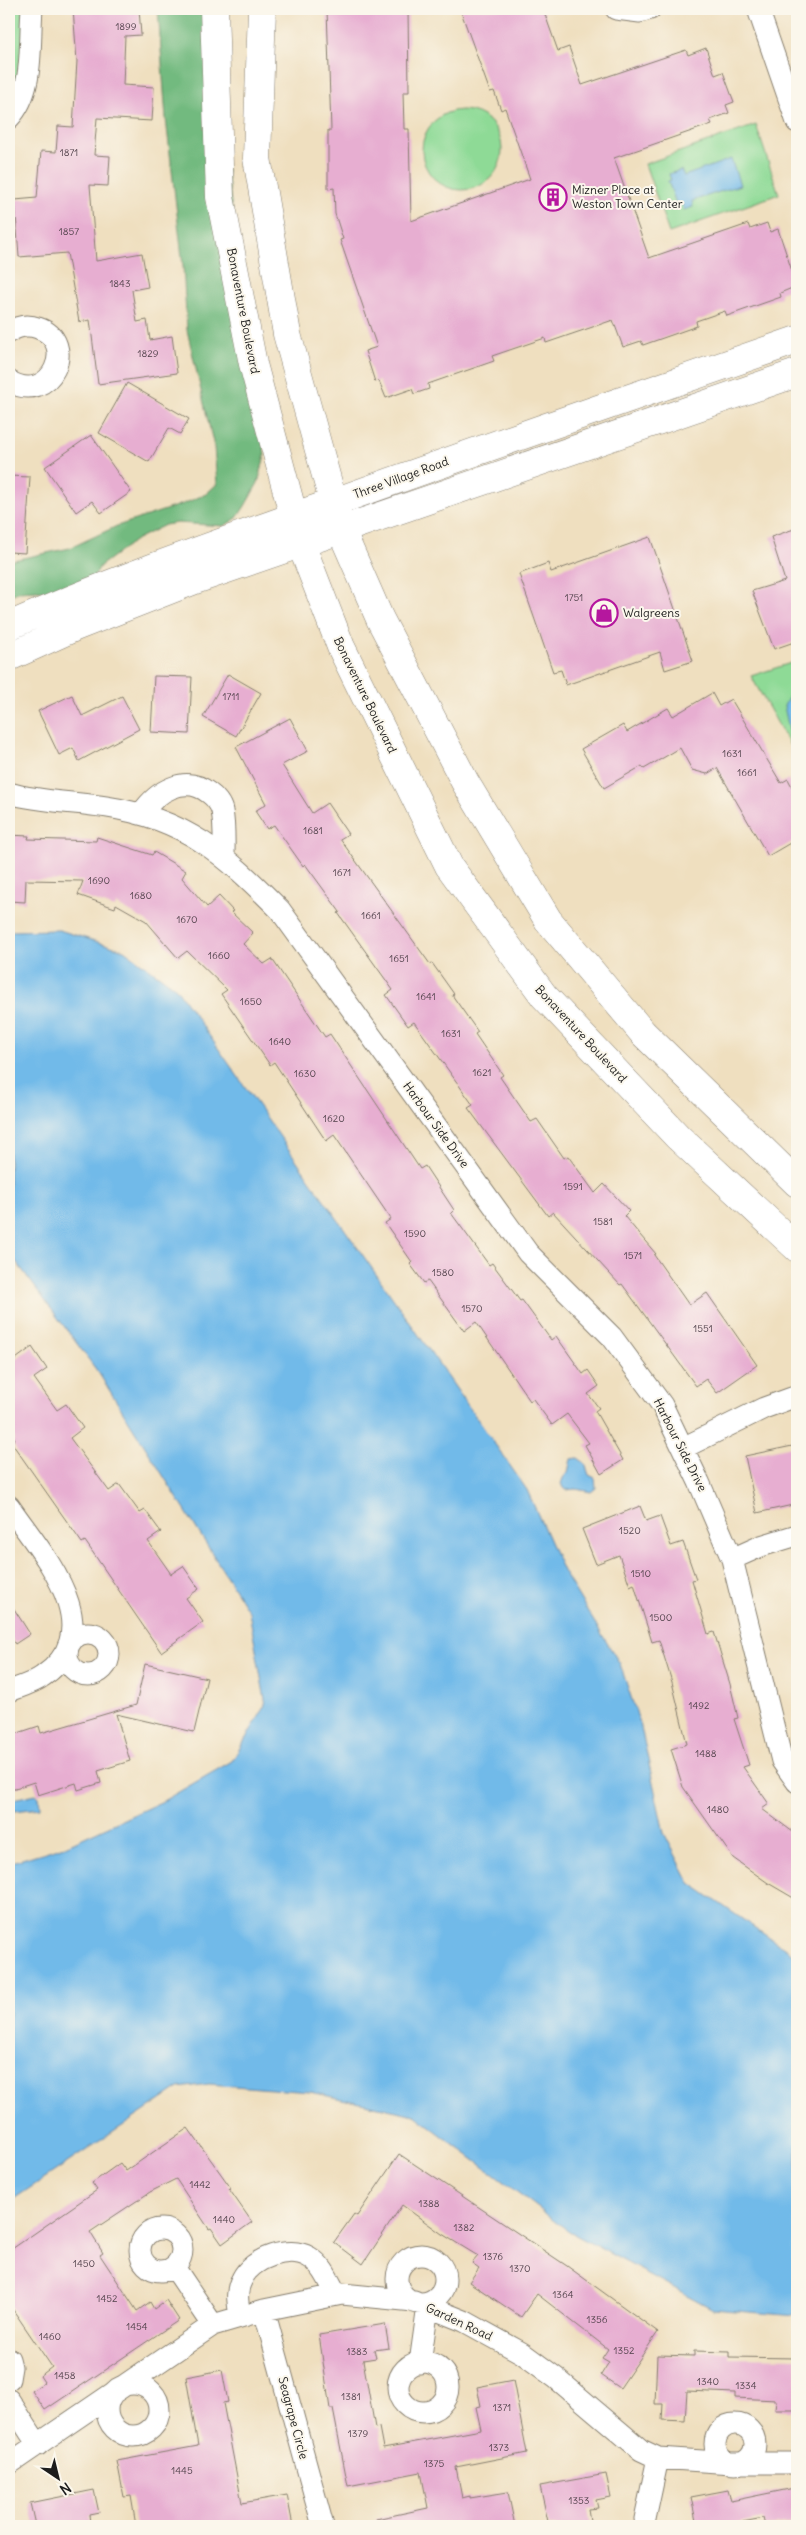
<svg xmlns="http://www.w3.org/2000/svg" width="806" height="2535" font-family="Delius,sans-serif">
<style>
.green{fill:#8eda96;stroke:#557b59}
.forest{fill:#72ba7f;stroke:#476b4e}
.water{fill:#71bae9;stroke:#466b82}
.building{fill:#e7aed1}
.lines{fill:none;stroke-linecap:round;stroke-linejoin:round}
.street-casing{stroke:#867e6e;stroke-width:23}
.secondary-casing{stroke:#867e6e;stroke-width:29}
.street{stroke:#fff;stroke-width:21}
.secondary{stroke:#fff;stroke-width:28}
.labels{text-anchor:middle;stroke-width:4;stroke-linejoin:round;paint-order:stroke}
.number-label{font-size:10px;fill:#4f4049}
.poi-label{font-size:12px;fill:#1c1c1c;stroke:#fbf7ec;text-anchor:start}
.street-label{font-size:12px;fill:#1c1c1c;stroke:#fbf7ec}
</style>
<rect width="100%" height="100%" fill="#fbf7ec"/>
<filter id="ink" filterUnits="userSpaceOnUse"><feTurbulence type="fractalNoise" baseFrequency=".02" numOctaves="2"/><feDisplacementMap in="SourceGraphic" scale="10" xChannelSelector="R" yChannelSelector="G"/><feConvolveMatrix kernelMatrix="1 2 1 2 8 2 1 2 1" color-interpolation-filters="sRGB"/></filter>
<filter id="wash" filterUnits="userSpaceOnUse"><feTurbulence type="fractalNoise" baseFrequency=".0096" numOctaves="4" result="noise"/><feDisplacementMap in="SourceGraphic" scale="20" xChannelSelector="R" yChannelSelector="G"/><feGaussianBlur stdDeviation="1.12" result="paint"/><feColorMatrix in="noise" values="0 0 0 0 0 0 0 0 0 0 0 0 0 0 0 0 0 1.4 0 .05"/><feComposite in="paint" operator="in"/></filter>
<g filter="url(#wash)">
<rect width="100%" height="100%" fill="#efdfbf"/>
<!-- green -->
<path class="green" d="M9 9H32L9 118Z
M422 150a40 40 0 1 1 80 0a40 40 0 1 1-80 0Z
M756 125 779 194 669 233 645 164Z
M797 661V687L793 689 791 738 797 742V758L751 676Z"/>
<!-- forest -->
<path class="forest" d="M158 9H213L212 61 265 455 258 483 245 506 237 518 224 526 177 523 165 525 137 539 100 566 91 582 57 595 38 590 20 591 9 596V561L70 548 117 526 183 504 206 494 217 484 214 447 187 330 183 266 166 119Z"/>
<!-- water -->
<path class="water" d="M731 159 740 185 692 201 693 207 684 210 682 204 677 206 668 181 671 180 669 174 681 170 684 176Z
M797 687V742L791 738 784 706 793 689Z
M59 930 124 950 176 988 527 1490 563 1571 620 1664 641 1727 664 1833 690 1883 797 1957V2316L713 2309 570 2232 415 2115 310 2092 209 2084 179 2088 9 2202V1863L65 1846 163 1801 232 1761 266 1705 249 1612 98 1372 9 1252V931Z
M578 1458 585 1463 589 1475 595 1478 596 1488 591 1492 576 1489 566 1490 561 1484 563 1478 568 1472 571 1459Z
M36 1794 39 1797 40 1808 14 1811 11 1801 13 1799Z"/>
<g id="blocks">
<!-- building -->
<path class="building" d="M73 9H139L141 35 125 36 123 85 154 87 152 121 97 118 94 155 110 156 108 186 90 185 96 261 142 253 148 287 132 290 137 322 147 320 150 340 172 336 177 373 98 384 90 320 79 322 67 253 19 257 15 200 37 198 41 151 56 152 58 126 73 127 77 61Z
M327 9H408L409 92H403L404 129H409L411 221 530 179 505 108 501 110 494 91 490 92 460 9H543L558 51 569 47 582 85 686 50 688 55 706 48 715 75 723 72 734 102 726 105 729 113 710 120 712 124 614 158 649 258 748 224 750 229 767 223 770 232 778 229 797 286 780 293 781 297 727 316 725 311 696 321 697 326 643 345 641 341 623 347 613 320 546 343 545 338 492 356 494 361 428 384 429 389 414 394 412 389 386 398 379 381 375 382 365 351 377 347 340 240 343 239 335 214 334 188 328 189V130H331Z
M127 383 189 419 180 434 169 428 149 462 99 433Z
M91 435 131 492 101 513 92 501 76 512 45 467Z
M9 476 30 477 25 553 9 552Z
M797 528V641L774 649 752 591 785 581 771 537Z
M650 537 693 661 665 670 660 652 566 685 561 670 553 672 519 574 548 563 551 572Z
M228 674 261 693 236 736 203 717Z
M154 676 192 677 189 734 151 732Z
M712 693 719 706 731 699 781 783 788 779 797 796V839L768 856 717 768 707 774 692 770 680 748 644 769 642 766 604 788 581 749 623 725 627 732 668 708 673 716Z
M72 695 82 716 122 696 139 729 79 761 73 748 59 755 38 711Z
M290 718 308 751 282 765 312 813 327 803 348 834 340 839 430 964 432 963 454 994 452 995 478 1032 475 1034 503 1075 500 1077 531 1122 537 1119 564 1158 568 1156 595 1193 604 1184 629 1211 624 1216 656 1254 654 1255 689 1305 707 1293 757 1365 717 1393 706 1379 696 1386 622 1284 620 1285 553 1212 548 1216 468 1108 473 1105 414 1022 408 1026 386 995 393 990 338 913 340 912 305 864 303 866 274 825 267 829 255 811 266 804 236 747Z
M9 835 29 836 28 839 96 841 97 837 152 855 154 852 186 871 182 878 207 907 219 896 233 911 231 912 253 933 243 944 264 964 272 959 325 1037 330 1034 420 1169 425 1166 454 1210 451 1213 489 1265 492 1263 520 1301 522 1300 551 1340 556 1336 583 1374 588 1370 599 1386 588 1394 599 1408 595 1411 623 1460 601 1474 585 1445 589 1443 567 1414 552 1425 533 1399 530 1401 476 1322 464 1331 428 1281 424 1283 410 1264 412 1262 385 1223 391 1219 334 1135 326 1141 274 1062 270 1065 221 994 227 990 187 951 178 958 146 921 116 904 115 908 78 895 83 881 26 880 25 902 9 901Z
M32 1347 47 1369 34 1378 57 1410 66 1404 83 1428 70 1438 109 1491 119 1484 140 1513 145 1510 161 1532 148 1541 171 1574 183 1566 199 1589 186 1598 203 1622 161 1652 85 1541 82 1543 11 1442 15 1439 9 1430V1364Z
M797 1445V1504L757 1513 745 1456Z
M640 1506 646 1521 660 1516 671 1546 683 1542 696 1579 692 1580 708 1634 714 1632 730 1684 738 1718 734 1719 749 1765 743 1767 769 1804 762 1809 797 1835V1900L768 1883 733 1858 683 1787 671 1749 687 1744 672 1682 659 1640 652 1642 634 1584 630 1586 619 1555 596 1564 582 1529Z
M9 1601 30 1634 15 1644 9 1634Z
M145 1664 207 1678 194 1732 116 1714 130 1761 98 1771 101 1783 78 1790 76 1783 38 1795 34 1782 9 1790V1736L39 1726 41 1733 136 1705Z
M188 2128 231 2188 229 2189 252 2222 222 2244 211 2228 209 2229 176 2179 150 2192 90 2232 103 2253 100 2255 137 2311 150 2302 154 2309 166 2300 179 2320 45 2410 32 2391 44 2382 40 2376 52 2367 9 2304V2251L97 2190 92 2183 120 2163 126 2171Z
M399 2154 567 2266 658 2332 620 2388 601 2375 609 2362 602 2358 608 2349 537 2294 521 2317 469 2282 479 2268 472 2263 478 2256 442 2234 402 2205 363 2264 334 2242 354 2214 357 2216Z
M385 2324 389 2348 374 2350 376 2358 363 2360 375 2428 379 2427 383 2448 481 2430 476 2407 481 2406 477 2387 513 2380 527 2453 456 2467 462 2498 470 2496V2498L508 2492 515 2526H377L376 2519 428 2508 421 2472 348 2486 333 2409H330L319 2335Z
M694 2351 729 2352V2357L797 2358V2410H775L776 2400 735 2398V2393L687 2391 685 2421 662 2420 663 2404H655L657 2355 694 2356Z
M222 2370 228 2402 223 2403 242 2503 287 2495 293 2526H136L131 2496 124 2497 117 2461 198 2446 186 2377Z
M606 2474 611 2497 596 2500 598 2508 588 2509 591 2526H549L540 2486Z
M794 2488 797 2523 765 2526 763 2518 722 2526H697L691 2497 728 2490 731 2501Z
M94 2490 99 2513 89 2515 90 2522 71 2526H50L49 2523 35 2525 30 2503Z"/>
</g>
</g>
<g filter="url(#ink)">
<use href="#blocks" fill-opacity="0" stroke="#867e6e" stroke-width="1"/>
<g class="lines">
<!-- street casing -->
<g class="street-casing">
<path id="street" d="M616 9 640 12 650 9
M758 9 797 122
M9 118C35 91 29 44 32 9
M9 332C18 326 27 324 38 328 79 341 51 407 9 381
M9 793C40 802 75 802 107 807 187 819 225 855 280 910L528 1253 612 1337 662 1405 699 1482 732 1559
M142 813C157 791 185 774 209 793 215 797 221 805 222 811 225 826 224 843 224 857
M683 1448 764 1408 797 1396
M9 1506C40 1552 112 1628 43 1676 34 1683 20 1687 9 1691
M797 1535 761 1546 732 1559 782 1761 797 1782
M67 1654a21 21 0 1 1 42 0a21 21 0 1 1-42 0Z
M140 2250a21 21 0 1 1 42 0a21 21 0 1 1-42 0Z
M397 2279a24 24 0 1 1 48 0a24 24 0 1 1-48 0Z
M174 2267 213 2325
M264 2310 323 2526
M240 2316C238 2303 235 2291 242 2279 252 2258 289 2245 309 2257 323 2265 329 2281 336 2294
M9 2359 11 2367 9 2379
M398 2387a25 25 0 1 1 50 0a25 25 0 1 1-50 0Z
M420 2363 428 2306
M107 2410a26 26 0 1 1 52 0a26 26 0 1 1-52 0Z
M9 2400 38 2445
M715 2444a20 20 0 1 1 40 0a20 20 0 1 1-40 0Z
M9 2464 213 2325 264 2310 342 2294 414 2301 464 2321 522 2353 556 2378 641 2450 658 2458 732 2463H797
M645 2519 658 2458"/>
</g>
<!-- secondary casing -->
<g class="secondary-casing">
<path id="secondary" d="M214 9 220 197 253 364 301 544 341 647 449 866 544 996 678 1137 797 1248
M262 9 257 158 287 334 341 530 380 619 465 782 548 920 643 1033 797 1183
M9 626C114 579 223 542 332 503 486 447 642 394 797 340
M9 657 75 627 195 580 797 373"/>
</g>
<!-- street -->
<use href="#street" class="street"/>
<!-- secondary -->
<use href="#secondary" class="secondary"/>
</g>
</g>
<!-- icons -->
<defs>
<g id="building-ring" transform="scale(1.4375)"><circle r="9.5" fill="#fbf7ec" stroke="#b5179e" stroke-width="1.5"/><path d="M-4-6H4V6H1V3H-1V6H-4ZM-2.5-4.3h1.7v1.8h-1.7ZM.8-4.3h1.7v1.8H.8ZM-2.5-1h1.7V.8h-1.7ZM.8-1h1.7V.8H.8Z" fill="#b5179e"/></g>
<g id="shop-ring" transform="scale(1.4375)"><circle r="9.5" fill="#fbf7ec" stroke="#b5179e" stroke-width="1.5"/><path d="M-5-2.5h2.3a2.7 3.5 0 0 1 5.4 0H5L5.5 6h-11ZM-1.5-2.5h3a1.5 2.3 0 0 0-3 0Z" fill="#b5179e"/></g>
</defs>
<g fill-rule="evenodd">
<use href="#building-ring" x="553" y="197"/>
<use href="#shop-ring" x="604" y="613"/>
</g>
<g class="labels">
<!-- number labels -->
<g class="number-label">
<text x="126" y="30">1899</text>
<text x="69" y="156">1871</text>
<text x="69" y="235">1857</text>
<text x="120" y="287">1843</text>
<text x="148" y="357">1829</text>
<text x="574" y="601">1751</text>
<text x="231" y="700">1711</text>
<text x="732" y="757">1631</text>
<text x="747" y="776">1661</text>
<text x="313" y="834">1681</text>
<text x="342" y="876">1671</text>
<text x="99" y="884">1690</text>
<text x="141" y="899">1680</text>
<text x="371" y="919">1661</text>
<text x="187" y="923">1670</text>
<text x="219" y="959">1660</text>
<text x="399" y="962">1651</text>
<text x="426" y="1000">1641</text>
<text x="251" y="1005">1650</text>
<text x="451" y="1037">1631</text>
<text x="280" y="1045">1640</text>
<text x="482" y="1076">1621</text>
<text x="305" y="1077">1630</text>
<text x="334" y="1122">1620</text>
<text x="573" y="1190">1591</text>
<text x="603" y="1225">1581</text>
<text x="415" y="1237">1590</text>
<text x="633" y="1259">1571</text>
<text x="443" y="1276">1580</text>
<text x="472" y="1312">1570</text>
<text x="703" y="1332">1551</text>
<text x="630" y="1534">1520</text>
<text x="641" y="1577">1510</text>
<text x="661" y="1621">1500</text>
<text x="699" y="1709">1492</text>
<text x="706" y="1757">1488</text>
<text x="718" y="1813">1480</text>
<text x="200" y="2188">1442</text>
<text x="429" y="2207">1388</text>
<text x="224" y="2223">1440</text>
<text x="464" y="2231">1382</text>
<text x="493" y="2260">1376</text>
<text x="84" y="2267">1450</text>
<text x="520" y="2272">1370</text>
<text x="563" y="2298">1364</text>
<text x="107" y="2302">1452</text>
<text x="597" y="2323">1356</text>
<text x="137" y="2330">1454</text>
<text x="50" y="2340">1460</text>
<text x="624" y="2354">1352</text>
<text x="357" y="2355">1383</text>
<text x="65" y="2379">1458</text>
<text x="708" y="2385">1340</text>
<text x="746" y="2389">1334</text>
<text x="351" y="2400">1381</text>
<text x="502" y="2411">1371</text>
<text x="358" y="2437">1379</text>
<text x="499" y="2451">1373</text>
<text x="434" y="2467">1375</text>
<text x="182" y="2474">1445</text>
<text x="579" y="2504">1353</text>
</g>
<!-- poi labels -->
<g class="poi-label">
<text x="572" y="194">Mizner Place at<tspan x="572" dy="14">Weston Town Center</tspan></text>
<text x="623" y="617">Walgreens</text>
</g>
<!-- street labels -->
<g class="street-label">
<text transform="translate(243 311) rotate(79)" y="4">Bonaventure Boulevard</text>
<text transform="translate(401 478) rotate(-20)" y="4">Three Village Road</text>
<text transform="translate(365 695) rotate(64)" y="4">Bonaventure Boulevard</text>
<text transform="translate(581 1034) rotate(47)" y="4">Bonaventure Boulevard</text>
<text transform="translate(436 1125) rotate(54)" y="4">Harbour Side Drive</text>
<text transform="translate(680 1445) rotate(63)" y="4">Harbour Side Drive</text>
<text transform="translate(459 2322) rotate(25)" y="4">Garden Road</text>
<text transform="translate(293 2418) rotate(75)" y="4">Seagrape Circle</text>
</g>
</g>
<!-- margin -->
<rect width="806" height="2535" fill="none" stroke="#fbf7ec" stroke-width="30"/>
<!-- north arrow -->
<g transform="translate(58 2478) rotate(145)" stroke="#fbf7ec" stroke-width="4" paint-order="stroke">
<path d="M0-4L9 19L0 12L-9 19Z" fill="#1c1c1c"/>
<text y="-8" font-size="14" font-weight="bold" text-anchor="middle" fill="#1c1c1c">N</text>
</g>
</svg>
